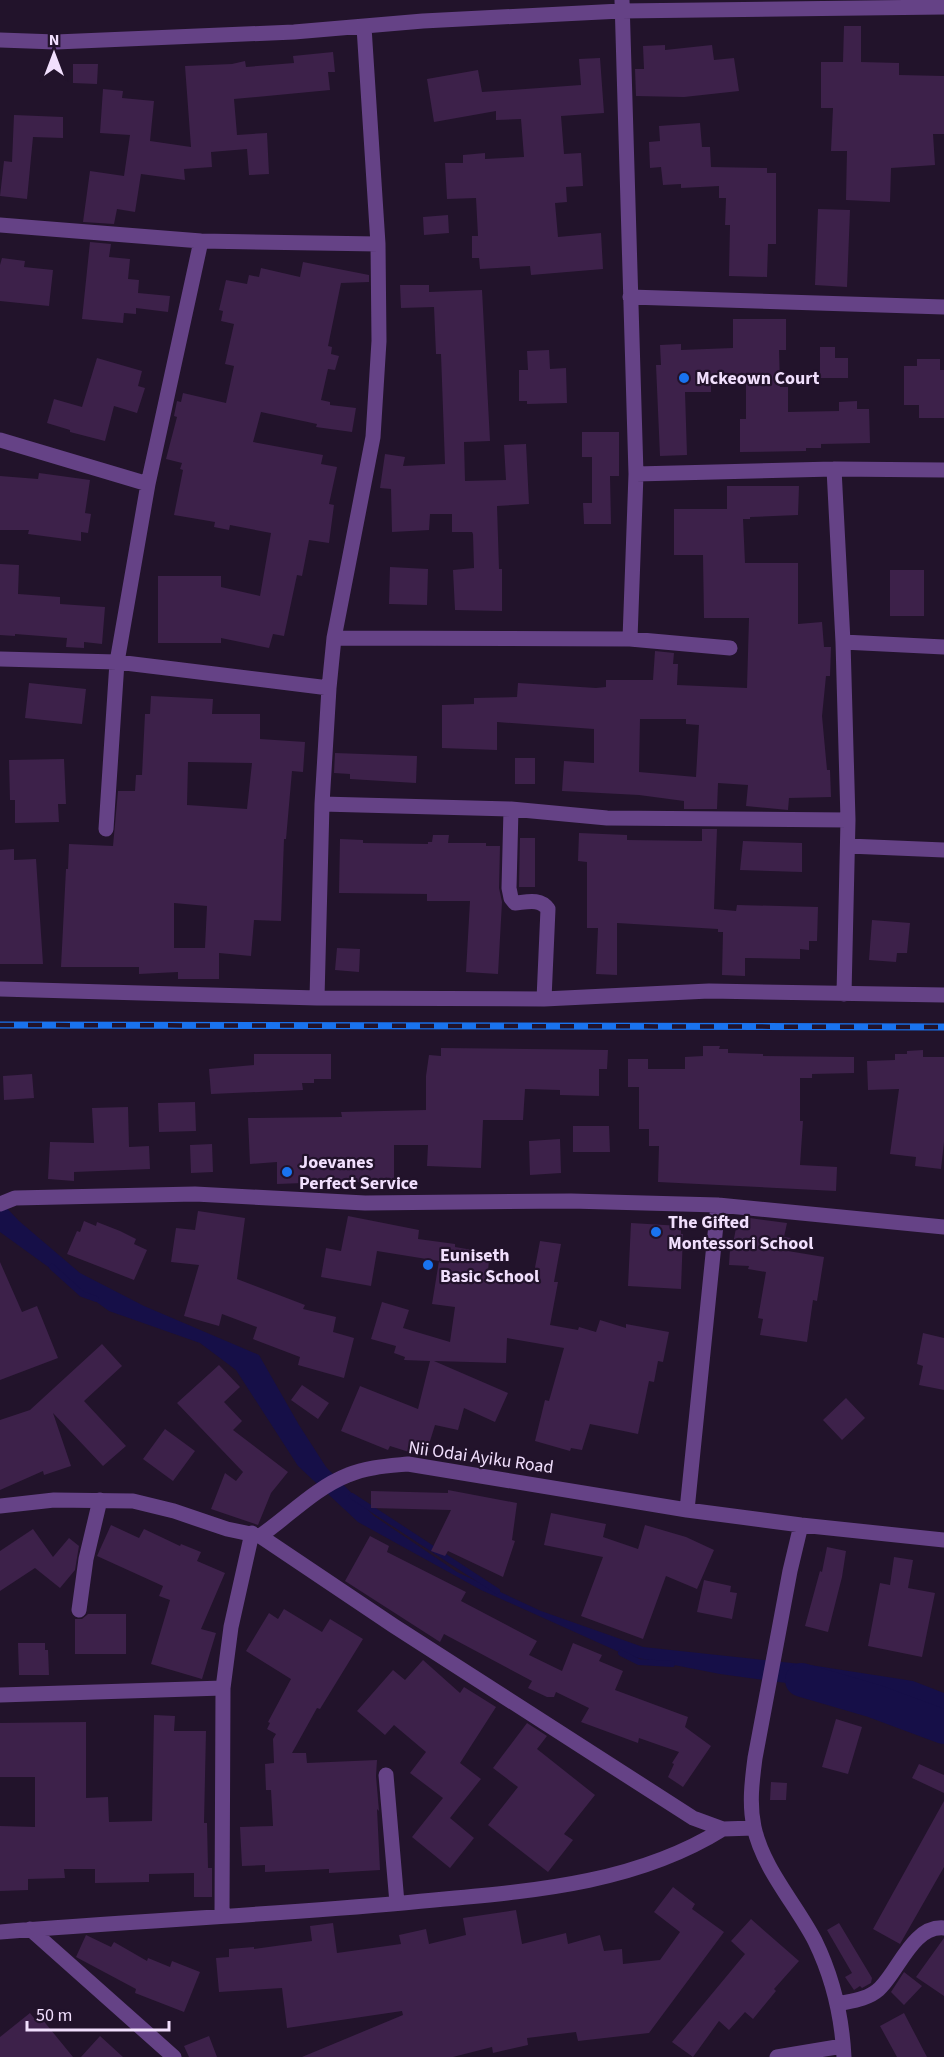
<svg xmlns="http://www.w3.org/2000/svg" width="944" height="2057" font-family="'Source Sans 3',sans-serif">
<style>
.water{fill:#160f48}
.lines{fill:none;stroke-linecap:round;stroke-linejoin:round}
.stream{stroke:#160f48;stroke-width:6}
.river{stroke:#160f48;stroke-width:34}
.building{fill:#3d214a;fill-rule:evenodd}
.minor{stroke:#654286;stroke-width:15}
.rail-casing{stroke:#1973ef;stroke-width:7}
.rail{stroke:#22132b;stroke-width:4.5;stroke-dasharray:14;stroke-linecap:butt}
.poi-dot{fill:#1973ef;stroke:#22132b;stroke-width:2}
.labels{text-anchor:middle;stroke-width:4.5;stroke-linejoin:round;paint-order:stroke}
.poi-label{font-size:18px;font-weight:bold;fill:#f1dffd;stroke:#22132b;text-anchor:start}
.street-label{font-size:18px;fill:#f1dffd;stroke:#22132b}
</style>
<rect width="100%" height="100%" fill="#22132b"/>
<!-- water -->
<path class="water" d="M0 1201 19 1221 80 1273 144 1306 259 1355 299 1425 326 1467 374 1516 457 1572 541 1611 643 1647 810 1665 913 1681 944 1693V1730L863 1696 794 1684 720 1674 628 1656 481 1590 358 1522 298 1466 236 1370 200 1343 109 1311 0 1232Z"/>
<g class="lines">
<!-- stream -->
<path class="stream" d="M52 1267 82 1294 96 1299
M352 1496 497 1591
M621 1653 639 1662 672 1664"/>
<!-- river -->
<path class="river" d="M802 1680 874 1701 944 1727"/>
</g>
<!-- building -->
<path class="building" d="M844 26H861V62L899 63V75L944 76V134H933L935 165 891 168 890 202 846 200 847 151H831L833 108H821V62H843Z
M665 45V50L712 45 714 60 734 58 739 91 684 97 636 96 635 69H644L643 46Z
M333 52 335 72H328L330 90 234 99 237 135 267 133 269 174 249 175 247 149 211 152 212 167 184 169 185 180 141 174 135 212 117 209 114 224 83 222 90 171 124 176 130 135 100 133 103 89 123 91 122 98 154 101 150 141 191 147 185 66 232 64 245 61 246 67 294 63 293 56Z
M600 58 604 113 561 116 564 154 581 153 583 186 566 187 567 202 555 203 558 237 601 233 603 269 531 275 530 266 480 269 479 258H472V236H478L476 198 447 199 445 163H463V155L485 153V159L524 157 521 119 496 120V111L434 122 427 79 478 70 482 92 581 85 579 59Z
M73 64H98L97 84 73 83Z
M14 115 63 117V138L33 137 27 199 0 196 4 161 12 162Z
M700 123 702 147H710L711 167 767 168V173H776V244H768L767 277 729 276 730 225H725L726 198H719V186L681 188V184L663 185 661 167 650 168 649 142 660 141 659 126Z
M818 209 850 210 847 287 815 285Z
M448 215 449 233 424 235 423 217Z
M90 242 111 244 109 257 130 259 128 279 139 280 138 293 170 296 168 312 136 308V314L124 313 123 323 82 319Z
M2 258 25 261 24 267 53 270 49 306 0 301V265Z
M303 262 369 275V282L341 283 328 346 332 347 331 354 339 356 335 370 328 369 321 400 330 402V405L356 408 352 432 316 427 317 424 261 412 253 442 323 455 321 464 337 467 329 504 334 505 329 543 309 540 302 576 297 575 284 636 273 634 269 648 221 638V643H158V576H221V587L260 596 271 533 230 525 229 530 214 527 215 522 174 515 183 470 180 469 182 463 166 459 177 417 174 416 177 401 181 402 183 393 226 403 234 366 225 364 234 324 221 321 223 311 219 310 226 280 247 284 249 275 259 277 261 268 300 277Z
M400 285H429V292L482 290 490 441 464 442 465 481 506 480 504 445 526 444 529 504 497 506 499 569H502V611L455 610 453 570 474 568 473 534 472 532H452V514H430L429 530 392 532 391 489 380 488 385 454 405 457 403 466 445 464 441 354H436L434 307 401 308Z
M733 319H786V350H779L780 387H788V412L839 411V402L857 401V409H869L870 443 821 444V448H806V451L740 452V419H746V375H711V392H685L687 455 660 456 656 365H661L660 345 681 344V350L733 348Z
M820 347H835V358H848V378H820Z
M549 350 550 369 566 368 567 403 527 404V401H519V370H528L527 351Z
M97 358 142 371 138 386 145 388 137 413 114 406 105 441 70 432V430L47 423 54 399 82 407Z
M917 359H940V370H944V418H919V405H904V366H917Z
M582 432H619V476H610L611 524H584L583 503H592V457H582Z
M39 473 90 480 85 513 91 514 88 533 81 532V541L28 534 29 530H0V476L38 479Z
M727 486H799L798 515 750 517V519H743L745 563H798V624L822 622 824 647H831L830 676H826L822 716 827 770H830L831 797 789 798 788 810 746 806 748 785 718 783 717 809H684V801L639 795 562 791 564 761 594 763V729L497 722V750L442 748V705L474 704V698L517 697 518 683 596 688 606 687V680H653L655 651 674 653 673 664H678L677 685 747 688 749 618H704L703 555H674V509H727ZM640 719H686V724L699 725 696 777 639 772Z
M0 564 19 565 18 594 60 597V604L105 607 102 644 84 642V648L66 647 67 638 15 634V636L0 635Z
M390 567 428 569 427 605 389 604Z
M890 570H924V616H890Z
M29 683 86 689 82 724 25 718Z
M151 696 213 699 212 714H260V739L305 742 303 772 292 771 286 839H284L281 921 254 920 251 956 219 953V979H178V972L139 974V967H61L66 869H68L69 844 113 846 118 791H135L136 775H142L145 714H150ZM188 762 252 763 247 809 187 805ZM174 903 207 906 205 948H174Z
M335 753 417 756 416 783 350 779V774L334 773Z
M515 758H535V784H515Z
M64 759 66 804H58L59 822 15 823V800H10L9 760Z
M702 829H717L714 909 736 911 737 905 818 907 817 941H809V950L800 949V959L745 958V976L722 975 723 932H718V929L617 923V975L596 974 598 928H587V862L578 861 579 833 627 835V840L702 841Z
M433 835H449L448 843H486V846H500L499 888 502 902 498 974 466 972 470 901H427V894L339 893 340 839 363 840V843L428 844V842H432Z
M520 838H535V887H519Z
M743 841 802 843V872L740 870Z
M14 849V860L36 859 43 964H0V850Z
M872 920 910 923 907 953H897L896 962 869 960Z
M337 948 360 949 359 972 335 970Z
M703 1046H720L719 1049H728V1053L763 1054V1056L854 1057V1073L812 1074V1078H800V1121H803L800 1165 837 1167 836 1191 658 1182 659 1146H649V1129H639V1087H628V1059H648V1069H685V1057L703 1056Z
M441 1048 608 1050 607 1069H599V1096L560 1095V1090L525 1089 523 1120H483L481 1168 427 1166 428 1145H394V1182H354V1186L330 1188V1182L277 1184V1162L250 1164 248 1118 342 1117 341 1112 426 1110V1076L429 1055 441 1056Z
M923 1050V1057H944V1142L941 1169 915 1166 916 1157 890 1154 899 1089 868 1090 867 1061 895 1060V1054H907V1051Z
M254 1054H331V1079H314V1083H302L303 1090 211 1094 209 1069 254 1065Z
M32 1074 34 1098 4 1100 3 1076Z
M195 1102 196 1131 159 1132 158 1103Z
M128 1107 129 1147 149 1146 150 1169 74 1172V1181L48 1179 50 1142 94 1143 92 1108Z
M573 1126H609L610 1152H573Z
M560 1139 561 1173 530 1175 529 1141Z
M212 1144 213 1172 191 1173 190 1145Z
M198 1211 245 1218 237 1279 305 1305 303 1309 336 1317 333 1332 354 1338 344 1378 298 1365 300 1357 253 1339 257 1327 222 1314 219 1326 184 1316 199 1265 171 1262 176 1228 195 1230Z
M348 1216 419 1230 418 1239 455 1244V1247L490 1253 488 1270 533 1278 540 1241 561 1244 554 1282H558L550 1325 578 1330 579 1327 596 1332 600 1320 626 1328V1324L669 1332 663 1362 658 1361 654 1382 649 1381 638 1434 590 1424 582 1450 571 1448 570 1451 535 1441 545 1400 549 1401 564 1348 507 1338 506 1363 434 1361 508 1393 495 1422 464 1408 458 1430 435 1425 425 1457 390 1446 388 1450 341 1431 360 1386 418 1409 430 1361 404 1360 405 1357 394 1353 396 1346 371 1339 382 1302 409 1310 403 1328 450 1342 455 1307 432 1304 439 1261 377 1251 371 1286 321 1277 326 1248 341 1251Z
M742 1217 787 1223 784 1237 791 1238 788 1251 824 1257 817 1301 813 1300 807 1342 760 1335 763 1319 758 1318 766 1272 748 1269 749 1266 729 1265 730 1249H732L736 1228H740Z
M84 1221 96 1226 97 1222 120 1231 136 1239 134 1244 147 1250 134 1280 67 1254 77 1231 80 1232Z
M631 1223 681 1226V1234H683L681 1289 628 1286Z
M0 1262 22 1312 37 1306 58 1358 0 1380Z
M923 1333 944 1338V1390L919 1385 923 1366 917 1364Z
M102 1344 122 1366 84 1401 126 1446 103 1466 53 1413 71 1466 44 1475 43 1471 0 1490V1420L30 1410Z
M219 1365 240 1387 224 1402 242 1421 233 1430 288 1472 271 1493 258 1525 211 1509 225 1473 236 1481 243 1472 177 1403Z
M302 1385 329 1403 318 1419 291 1400Z
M846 1398 865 1418 842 1440 823 1420Z
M165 1429 195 1451 173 1481 143 1459Z
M448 1490 517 1503 512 1540 515 1541 503 1577 448 1551 445 1556 431 1551 451 1510 371 1508V1491L448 1493Z
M551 1513 606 1524 603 1537 638 1549 645 1525 686 1537 714 1550 697 1589 666 1576 643 1639 581 1616 603 1557 544 1545Z
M111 1525 139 1538 144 1529 180 1546 181 1544 201 1552 197 1561 225 1573 201 1629 216 1633 202 1679 151 1664 170 1600 159 1596 163 1586 97 1556Z
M33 1529 53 1557 69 1538 79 1546 75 1570 60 1588 35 1568 0 1591V1551Z
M370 1536 389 1546 387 1552 466 1592 461 1601 537 1641 529 1655 562 1671 573 1643 602 1655 599 1661 623 1671 615 1690 688 1717 685 1727 711 1746 683 1787 668 1777 674 1764 672 1763 679 1752 639 1738 638 1743 581 1722 589 1708 556 1692 554 1697H547L528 1688 532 1681 444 1634 440 1642 345 1581Z
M827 1547 846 1551 842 1577 828 1632 805 1626 820 1571 822 1572Z
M894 1557 913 1560 908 1588 935 1593 922 1657 868 1646 880 1583 890 1585Z
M704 1580 731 1586 730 1592 737 1593 732 1619 697 1612Z
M284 1609 322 1632 330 1619 363 1639 320 1709 317 1708 292 1753H306L307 1763 377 1760 376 1776 379 1811 377 1809 380 1870 329 1873V1869L265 1872V1865L242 1866 240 1827 273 1826 271 1790H266L265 1764 274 1763 273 1739 276 1734 267 1729 270 1723 268 1722 291 1679 246 1651 269 1613 278 1619Z
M88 1614H126V1654H75V1619H82Z
M18 1643H45V1650H48L49 1675H19Z
M423 1660 460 1693 464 1687 496 1707 460 1763 481 1779 450 1818 474 1838 450 1868 412 1837 443 1798 410 1773 426 1752 394 1725 385 1735 357 1711 393 1670 405 1680Z
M154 1715 175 1716 174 1731H206L204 1823H207L208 1868H212V1897H194V1873L149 1874V1882L95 1883V1869H64L65 1878 28 1879V1890L0 1891V1826L35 1827V1777H0V1723L86 1722V1798L108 1797 109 1822 152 1821Z
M836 1719 862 1727 848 1774 822 1767Z
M527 1723 547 1736 537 1749 595 1795 564 1834 573 1840 548 1872 488 1825 518 1787 493 1768Z
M919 1764 944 1775V1793L912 1778Z
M771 1782 787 1783 786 1800H770Z
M944 1801V1867L900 1944 873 1929Z
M673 1887 695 1904 692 1909 724 1932 649 2033 578 2041 576 2032 527 2038 528 2045 493 2053 492 2047 453 2057H302L403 2015 402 2011 287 2028 282 1988 219 1992 216 1958 229 1957V1949L254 1947V1949L312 1941 310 1926 333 1923 337 1953 401 1944 399 1935 426 1929 429 1944 466 1935 463 1918 516 1910 522 1944 566 1933 568 1944 600 1935 604 1951 622 1949 623 1964 660 1960 680 1932 654 1912Z
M751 1919 799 1961 774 1989 776 1991 753 2019 745 2012 729 2030 719 2021 693 2057 672 2042 745 1954 731 1941Z
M839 1923 872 1978 871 1983 862 1988 860 1986 854 1990 845 1977 852 1973 827 1930Z
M86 1935 111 1947 114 1942 147 1961 148 1958 170 1967 172 1961 200 1972 184 2012 135 1993 136 1989 76 1957Z
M944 1938V1996L916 1977Z
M904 1972 922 1986 904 2005 891 1992Z
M30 2013 37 2022 42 2019 73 2057H0V2037Z
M904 2013 927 2057H897L880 2026Z
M100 2036 123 2057H81Z
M209 2036 217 2057H189L184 2046Z"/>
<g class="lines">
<!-- minor -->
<path class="minor" d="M622 0 636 474 630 639
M0 40 56 42 294 32 423 21 621 11 944 7
M0 225 201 241 378 244
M630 297 944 307
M0 440 148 484
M834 469 843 642 848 820 844 994
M636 474 834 469 944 470
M334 638 630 639 730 648
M843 642 944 647
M0 659 117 662 329 688
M322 804 511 809 607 818 848 820
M511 809 509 888 511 898 515 903C527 902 540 898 548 909L544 999
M106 829 117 662 148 484 201 241
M848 846 944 850
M0 989 317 998 544 999 709 991 944 995
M317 998 322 804 329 688 334 638 373 437 379 341 378 244 364 27
M0 1204 15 1198 195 1194 365 1203 571 1201 718 1205 944 1227
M0 1506 54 1500 133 1501 174 1511 227 1529 260 1536C289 1516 315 1488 348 1475 367 1467 387 1466 408 1464L687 1510 801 1525 944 1540
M687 1510 718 1205
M801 1525 790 1571 755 1758C752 1781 749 1804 754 1827 763 1869 796 1904 815 1941 833 1978 842 2017 844 2057
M260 1536 394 1626 693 1818 723 1829 754 1828
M79 1610 86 1559 100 1500
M0 1695 223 1688
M386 1775 397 1903
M222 1916 223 1688 231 1627 252 1533
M30 1929 174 2057
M0 1932C134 1921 269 1915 403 1903 512 1892 627 1889 723 1829
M838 2004C851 2001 868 1999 878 1990 898 1973 912 1925 944 1928
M777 2057 843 2046"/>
<!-- rail casing -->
<g class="rail-casing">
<path id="rail" d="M0 1025 944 1027"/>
</g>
<!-- rail -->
<use href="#rail" class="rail"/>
</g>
<!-- markers -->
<g class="poi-dot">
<circle cx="684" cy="378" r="6"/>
<circle cx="287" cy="1172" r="6"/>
<circle cx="656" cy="1232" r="6"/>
<circle cx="428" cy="1265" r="6"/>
</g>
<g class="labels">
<!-- poi labels -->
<g class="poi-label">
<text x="696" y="384">Mckeown Court</text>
<text x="299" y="1168">Joevanes<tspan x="299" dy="21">Perfect Service</tspan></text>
<text x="668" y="1228">The Gifted<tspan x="668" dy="21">Montessori School</tspan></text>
<text x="440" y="1261">Euniseth<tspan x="440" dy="21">Basic School</tspan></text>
</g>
<!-- street labels -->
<g class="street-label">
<text transform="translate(481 1457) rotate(8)" y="6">Nii Odai Ayiku Road</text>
</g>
</g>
<!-- north arrow -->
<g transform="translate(54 54)" stroke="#22132b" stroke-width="4.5" paint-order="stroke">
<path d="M0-4.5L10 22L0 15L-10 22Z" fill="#f1dffd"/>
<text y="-9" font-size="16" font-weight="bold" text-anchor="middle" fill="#f1dffd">N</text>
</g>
<!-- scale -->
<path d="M27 2021v9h142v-9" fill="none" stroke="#f1dffd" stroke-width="3"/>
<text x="36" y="2021" font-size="18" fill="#f1dffd" stroke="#22132b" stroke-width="4.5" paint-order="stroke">50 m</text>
</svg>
